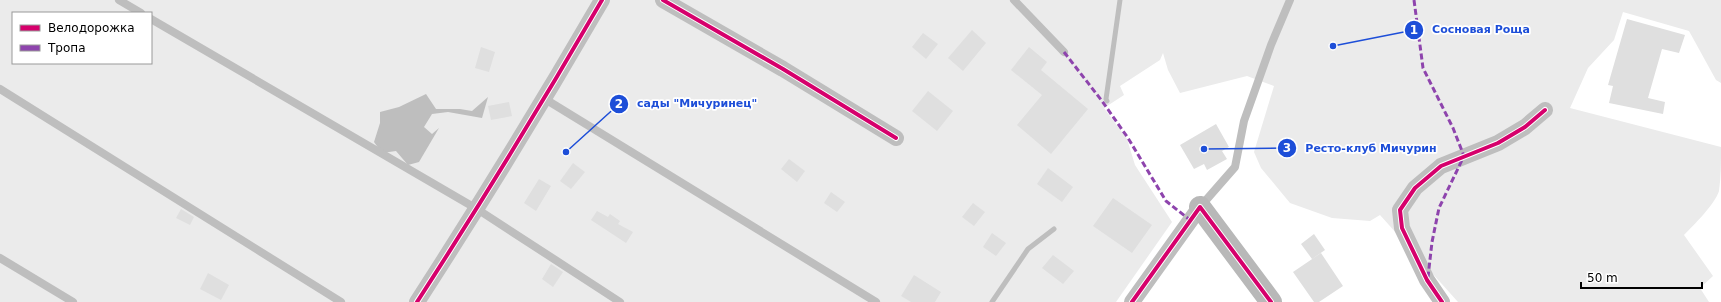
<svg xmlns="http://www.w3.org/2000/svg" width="1721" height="302" font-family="'DejaVu Sans',sans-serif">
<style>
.green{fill:#ebebeb;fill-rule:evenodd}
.water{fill:#bebebe}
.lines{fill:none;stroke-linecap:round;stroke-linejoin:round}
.stream{stroke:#bebebe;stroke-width:5}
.building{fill:#dfdfdf}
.lane{stroke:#bebebe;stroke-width:8}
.street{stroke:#bebebe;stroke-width:16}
.secondary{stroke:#b8b8b8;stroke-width:22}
.quiet{stroke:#8e44ad;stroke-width:3;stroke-dasharray:6 3;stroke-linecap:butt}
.cycleway-casing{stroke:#fff;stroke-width:6}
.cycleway{stroke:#d6006c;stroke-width:4}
.leader{fill:none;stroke:#1d4ed8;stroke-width:1.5}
.callout-dot{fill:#1d4ed8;stroke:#fff;stroke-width:1.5}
.mark-label{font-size:12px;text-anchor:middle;font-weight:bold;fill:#fff}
.callout-label{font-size:11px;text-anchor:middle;font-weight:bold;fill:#1d4ed8;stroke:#fff;stroke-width:3.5;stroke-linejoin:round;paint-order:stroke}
</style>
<rect width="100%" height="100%" fill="#fff"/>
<!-- green -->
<path class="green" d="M0 0H1721V83L1716 80 1689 31 1623 12 1614 40 1588 68 1570 108 1721 147C1721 161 1721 177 1719 191 1715 204 1694 225 1684 235L1713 276 1700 288 1709 302H1458L1380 215 1370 221 1332 218 1290 203 1261 168 1254 152 1274 86 1247 76 1180 93 1168 70 1163 53 1160 60 1120 86 1124 95 1104 108 1127 139 1135 165 1172 222 1116 302H0ZM13 13H151V63H13Z"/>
<!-- water -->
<path class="water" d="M426 94 436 109H460L472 111 488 97 482 118 448 112 432 114 424 127 432 134 439 128 419 162 408 165 396 151 382 153 374 142 380 123V112L399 107Z"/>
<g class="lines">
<!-- stream -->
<path class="stream" d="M1107 101 1106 99 1120 0
M992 302 1028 249 1054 229"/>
</g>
<!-- building -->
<path class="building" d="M1627 19 1685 35 1679 53 1662 49 1648 98 1665 102 1663 114 1609 103 1613 86 1608 85Z
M972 30 986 43 963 71 948 58Z
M923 33 938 44 926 59 912 47Z
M481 47 495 52 489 72 475 68Z
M1029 47 1047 62 1041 70 1088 109 1051 154 1017 125 1042 95 1011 70Z
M928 91 953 111 937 131 912 111Z
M509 102 512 116 491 120 488 106Z
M1216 124 1229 147 1222 151 1227 159 1207 170 1204 164 1194 169 1180 145Z
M789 159 805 171 797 182 781 169Z
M573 163 585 172 571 189 560 181Z
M1048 168 1073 187 1062 202 1037 184Z
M539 179 551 186 536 211 524 203Z
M831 192 845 202 837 212 824 203Z
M1113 198 1152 225 1132 253 1093 226Z
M973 203 985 212 974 226 962 217Z
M181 209 194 217 190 225 176 218Z
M597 211 608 217 610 214 620 221 618 224 633 232 626 243 591 220Z
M992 233 1006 243 996 256 983 247Z
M1314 234 1325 250 1312 259 1301 244Z
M1321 253 1343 286 1319 302H1314L1293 272Z
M1053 255 1074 271 1063 284 1042 268Z
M551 264 563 272 553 287 542 279Z
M208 273 229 285 221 300 200 289Z
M914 275 941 292 935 302H911L901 296Z"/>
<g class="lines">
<!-- lane -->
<path class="lane" d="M119 0 141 13
M1014 0 1064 52
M151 19 477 209 620 302
M0 89 341 302
M545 99 876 302
M1200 207 1235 167 1244 121 1271 45 1290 0
M0 258 73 302"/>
<!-- street -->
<path class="street" d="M663 0 783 69 896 138
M417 302C481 203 543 102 602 0
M1132 302 1200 207
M1442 302 1427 280 1402 228 1400 210 1415 188 1441 166 1498 143 1525 127 1545 110"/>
<!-- secondary -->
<path class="secondary" d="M1200 207 1271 302"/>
<!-- quiet -->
<path class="quiet" d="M1414 0 1423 68 1453 128 1464 156 1439 208 1432 242 1428 277
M1064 52 1102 101 1128 138 1166 201 1190 220"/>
<!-- cycleway casing -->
<g class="cycleway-casing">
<path id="cycleway" d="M663 0 783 69 896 138
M417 302C481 203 543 102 602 0
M1132 302 1200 207 1271 302
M1442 302 1427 280 1402 228 1400 210 1415 188 1441 166 1498 143 1525 127 1545 110"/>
</g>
<!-- cycleway -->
<use href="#cycleway" class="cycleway"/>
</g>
<!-- callouts -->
<path class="leader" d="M1333 46L1414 30M566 152L619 104M1204 149L1287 148"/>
<g class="callout-dot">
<circle cx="1333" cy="46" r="4"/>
<circle cx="566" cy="152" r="4"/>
<circle cx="1204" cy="149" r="4"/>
<circle cx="1414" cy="30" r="10"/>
<circle cx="619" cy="104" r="10"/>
<circle cx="1287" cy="148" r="10"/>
</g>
<g class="mark-label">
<text x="1414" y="34">1</text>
<text x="619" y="108">2</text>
<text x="1287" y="152">3</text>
</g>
<g class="callout-label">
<text x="1481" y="33">Сосновая Роща</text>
<text x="697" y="107">сады "Мичуринец"</text>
<text x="1371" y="152">Ресто-клуб Мичурин</text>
</g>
<!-- legend -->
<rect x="12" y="12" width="140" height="52" fill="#ffffff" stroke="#999999"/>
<rect x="20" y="25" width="20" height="6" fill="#d6006c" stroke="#999999"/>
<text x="48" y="32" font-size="12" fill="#000000">Велодорожка</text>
<rect x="20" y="45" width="20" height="6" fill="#8e44ad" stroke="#999999"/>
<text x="48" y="52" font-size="12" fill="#000000">Тропа</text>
<!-- scale -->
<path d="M1581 282v6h121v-6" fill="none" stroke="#000000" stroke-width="2"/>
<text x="1587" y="282" font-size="12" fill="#000000" stroke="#ffffff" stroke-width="3" paint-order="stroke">50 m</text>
</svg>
